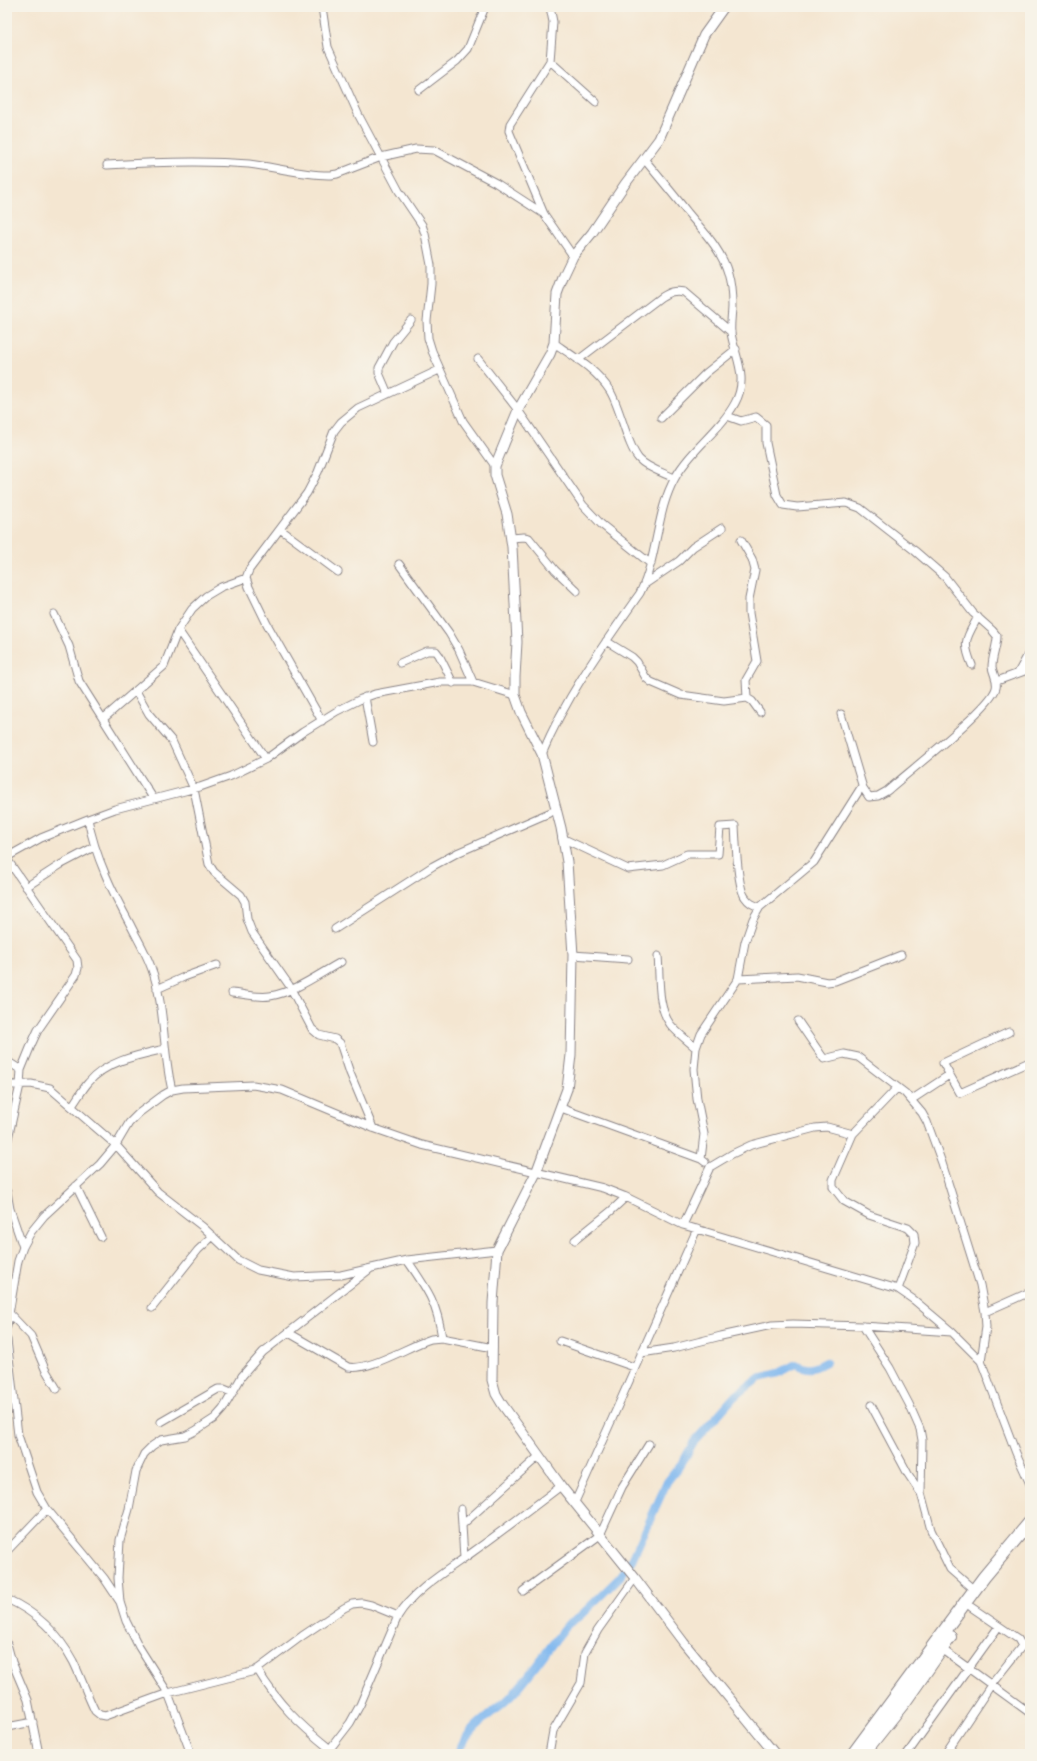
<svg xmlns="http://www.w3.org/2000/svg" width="1037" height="1761" font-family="'IM FELL DW Pica',serif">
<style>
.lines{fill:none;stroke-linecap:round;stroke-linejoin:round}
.canal{stroke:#7fb7ef;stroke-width:8}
.street-casing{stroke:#8b8486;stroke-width:9}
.secondary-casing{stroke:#8b8486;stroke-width:11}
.highway-casing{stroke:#8b8486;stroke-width:14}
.street{stroke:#fff;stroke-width:7}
.secondary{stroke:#fff;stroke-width:9}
.highway{stroke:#fff;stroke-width:12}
</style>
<rect width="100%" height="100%" fill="#f7f3e8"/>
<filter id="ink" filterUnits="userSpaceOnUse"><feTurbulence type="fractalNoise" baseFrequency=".025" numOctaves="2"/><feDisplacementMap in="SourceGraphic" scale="8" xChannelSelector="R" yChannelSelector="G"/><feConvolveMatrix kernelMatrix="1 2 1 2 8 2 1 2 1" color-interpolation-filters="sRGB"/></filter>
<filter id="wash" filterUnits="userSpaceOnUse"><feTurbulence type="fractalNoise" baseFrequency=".012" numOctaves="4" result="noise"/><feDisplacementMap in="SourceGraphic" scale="16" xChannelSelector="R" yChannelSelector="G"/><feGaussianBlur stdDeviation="0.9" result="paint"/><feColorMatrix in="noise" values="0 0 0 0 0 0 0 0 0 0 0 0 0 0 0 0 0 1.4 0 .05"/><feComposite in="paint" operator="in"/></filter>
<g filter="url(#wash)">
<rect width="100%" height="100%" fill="#f4e6d1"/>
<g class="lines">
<!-- canal -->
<path class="canal" d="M458 1754C467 1724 496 1714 515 1692 534 1670 550 1646 568 1624L580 1616 620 1577 632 1560 667 1482 684 1460 693 1443 734 1397 759 1378 779 1373 796 1364C810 1371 813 1369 826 1362"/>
</g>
</g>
<g filter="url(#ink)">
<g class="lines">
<!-- street casing -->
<g class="street-casing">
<path id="street" d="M322 7 328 47 359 116 399 191 422 225 425 234 431 265V284L427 321 428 338 432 351 463 421 495 466
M550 7 553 22 550 61
M419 90 457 61 468 49 485 7
M107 165C154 162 202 160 249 164 274 167 306 176 331 175L337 174 381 157 416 149 434 150 496 183 544 214
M573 256 544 214 509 131 510 124 550 61 596 102
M554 343C573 356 597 370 610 391 621 409 627 446 639 459 647 468 664 473 674 478
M478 359 518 410 583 505 601 524 651 564
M578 360 661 297C669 292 674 290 684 292L731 332
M388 394 379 373V368L393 342 411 320
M727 416 741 421 756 417 766 425V443L777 495 783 505 797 507 846 503 860 508 915 551 945 577 973 613 992 630 997 636C997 647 992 656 992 667 993 674 998 680 996 688 991 708 907 773 887 791L878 796 869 797 863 788 841 714
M661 418 706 373 736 349
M280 529 338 572
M511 538 524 537 529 538 555 570 577 591
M741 540 752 559 755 570 749 599V613L757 661 746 680 747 698
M399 564 449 633 459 650 473 682
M645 584 679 561 693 547 722 528
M54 614 69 646 79 681 153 798
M178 630 266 759
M606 641 632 657 637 662 646 678 651 682 681 695 724 701 747 698 752 701 760 712
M400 663 427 651H436L439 655 453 683
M972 665C962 641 966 639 978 617
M1018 673 1030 651
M997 681 1030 669
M136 691 149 714 172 741 194 789 209 864 214 872 241 895 245 902 247 919 252 932 289 985 312 1029 319 1035 335 1039 340 1043 350 1073 373 1128
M365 697 373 742
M103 719 164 666 178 630 192 609 206 596 221 587 246 578
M322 721 267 624 249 587 246 578 249 570 307 493 318 472 334 431 341 422 358 408 439 370
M542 754C566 696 604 644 640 593 658 557 656 511 675 478 691 449 720 431 735 403 749 378 735 357 731 333 730 324 732 314 732 306 732 295 731 283 728 273 721 249 703 231 688 213 674 195 659 177 644 159
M562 838 628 869 663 865 687 854H718L720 827 735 826C736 841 737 886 745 897 749 903 753 905 760 907
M7 857 41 838 88 819
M7 859 77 960 78 968 76 975 38 1030 32 1043 21 1070 20 1085 7 1143
M26 887 60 865 94 847
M335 929 433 866 457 853 556 810
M573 955 628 959
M658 956C660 978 657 1006 670 1024 677 1033 687 1040 696 1048
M738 979 797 976 827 982 835 981 901 955
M157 989 184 977 217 965
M232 993C244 994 258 998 270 996 295 992 319 974 341 962
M798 1021 824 1059 844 1054 858 1057 905 1093 922 1113 927 1122 942 1163 980 1285 985 1312 986 1327 981 1361
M1009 1032 943 1063 960 1093 1027 1063
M7 1061 21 1070
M7 1085 31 1084 50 1088 116 1145 158 1192 203 1227 238 1260 258 1270 294 1277 341 1275 407 1260 497 1250
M897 1088 853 1134 833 1180V1187L844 1201 869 1215 908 1228 914 1234 915 1243 898 1289
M172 1090C162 1050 166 1006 151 967 146 953 138 940 131 926 113 893 95 857 88 819L115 809 200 787 231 776 266 759 303 732 337 711 361 699 375 694 440 682H473L515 695
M911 1100 949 1075
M72 1106C77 1099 82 1090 88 1083 106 1061 138 1055 165 1049
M561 1108 701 1159 705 1162
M701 1159 704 1134 697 1099 694 1069 696 1048 701 1034 738 979 745 942 753 919 760 907 814 862 862 786
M76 1186 101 1237
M7 1192 10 1209 23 1247
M683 1225 710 1167 732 1154 751 1145 815 1128 827 1127 853 1134
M575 1240 611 1211 626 1197
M407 1260C427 1289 437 1302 442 1338
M152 1308 198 1250 213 1236
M985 1312 1030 1292
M10 1314 31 1336 45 1369 57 1389
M7 1326 18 1261 23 1247 31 1232 44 1216 100 1164 116 1145 129 1123 139 1113 163 1095 172 1090 183 1088 253 1085 282 1090 373 1128 422 1145 603 1188 626 1197 683 1225 898 1289 914 1300 952 1332 981 1361 1016 1453 1030 1484
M863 1326 890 1368 909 1404 920 1429 922 1440 921 1493 931 1530 950 1569 974 1590
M289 1333 348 1367C370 1371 408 1346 431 1339L442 1338 493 1348
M7 1340 18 1435 37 1492 47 1509 104 1578 120 1602
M560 1341 634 1367
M641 1353 674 1348 721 1336 772 1325 793 1324 863 1326 952 1332
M871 1405 908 1474 920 1492
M161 1422 218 1389H224L231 1392
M575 1502 697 1229
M461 1509 464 1558
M462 1525 539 1456
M7 1551 47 1509
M523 1591 600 1535 622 1487 649 1444
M7 1599C36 1612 58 1633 73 1661 81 1677 87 1695 95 1711L100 1715 105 1716 168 1693 255 1671 302 1636 344 1608 352 1604 362 1603 371 1605 398 1616
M7 1644 12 1662 28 1700 39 1754
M942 1649 1030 1713
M257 1669C278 1704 299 1724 330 1749
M7 1727 33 1722
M191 1754 168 1693 139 1647 126 1621 120 1602 118 1578 120 1540 129 1509 136 1471 144 1454 152 1446 161 1440 185 1436 195 1431 215 1418 223 1409 242 1376 263 1352 370 1269
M326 1754 350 1723 360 1705 398 1616C413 1591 446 1571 470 1554 501 1532 531 1509 561 1486
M549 1754 553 1731 581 1683 585 1653 598 1630 635 1578
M907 1754 999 1626
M945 1754 991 1685 1022 1646 1018 1639 971 1607"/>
</g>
<!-- secondary casing -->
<g class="secondary-casing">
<path id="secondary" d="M724 7 704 35 659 139 625 184 592 233 573 256 564 275 557 294 554 343 550 354 518 410 495 466V475L507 514 512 547 517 642 515 677V695L521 712 542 754 561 828 567 862 573 955 571 1055 567 1089 536 1173 497 1250 493 1303 492 1380 496 1394 502 1404 561 1486 635 1578 684 1643 775 1754"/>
</g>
<!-- highway casing -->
<g class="highway-casing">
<path id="highway" d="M853 1754 984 1577 1030 1522
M863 1754 906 1700 950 1637"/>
</g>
<!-- street -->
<use href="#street" class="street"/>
<!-- secondary -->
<use href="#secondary" class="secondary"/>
<!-- highway -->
<use href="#highway" class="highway"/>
</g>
</g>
<!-- margin -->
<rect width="1037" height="1761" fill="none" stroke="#f7f3e8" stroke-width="24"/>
</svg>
